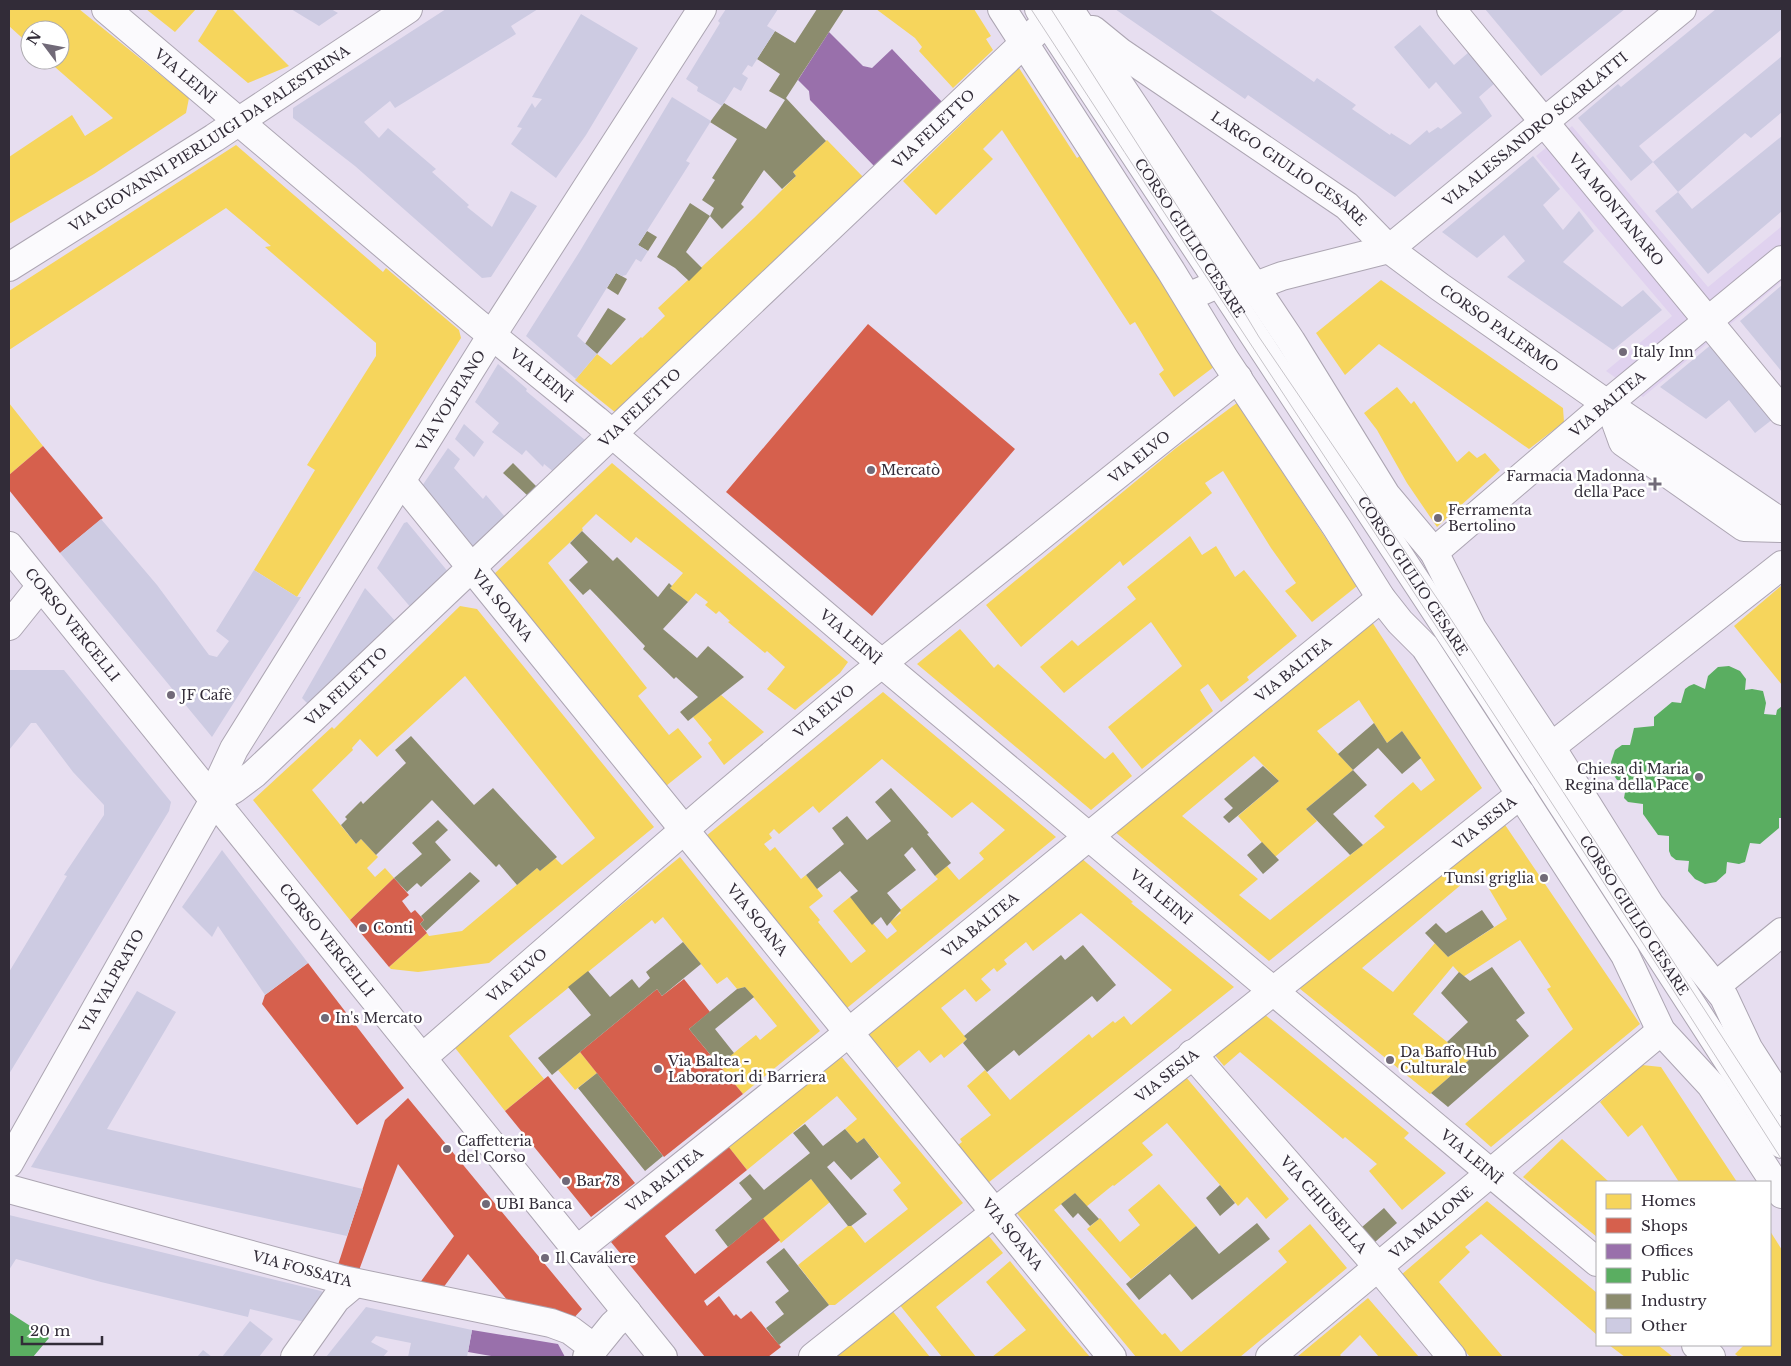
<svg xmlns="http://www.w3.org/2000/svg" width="1791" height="1366" font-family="'Libre Baskerville',serif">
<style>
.built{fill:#e0d2ef}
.homes{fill:#f6d55c;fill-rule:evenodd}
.shops{fill:#d6604d}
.offices{fill:#9970ab}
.public{fill:#5aae61}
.industry{fill:#8c8c6e}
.building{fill:#cdcbe2}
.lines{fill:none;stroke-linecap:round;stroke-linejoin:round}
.minor-casing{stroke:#aca5b2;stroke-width:30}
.major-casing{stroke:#aca5b2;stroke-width:30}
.minor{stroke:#fbfafd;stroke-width:28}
.major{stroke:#fbfafd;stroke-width:28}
.tram{stroke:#c7c4c9;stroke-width:1}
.poi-dot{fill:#716a78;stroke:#fff;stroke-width:2}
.labels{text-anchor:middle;stroke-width:5;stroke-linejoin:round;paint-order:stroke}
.street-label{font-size:14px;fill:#322c38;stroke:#fff}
.poi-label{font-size:14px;fill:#322c38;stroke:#fff;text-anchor:start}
</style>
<rect width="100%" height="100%" fill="#e7def0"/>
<!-- built -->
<path class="built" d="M1572 126 1708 287 1782 226V281L1643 397 1606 371 1672 316 1536 156Z"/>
<!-- homes -->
<path class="homes" d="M9 9H79L189 98 186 113 94 174 9 224V157L72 115 85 136 113 118 47 60H60V30H30V45L9 26Z
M146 9H196L175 32Z
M218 9H232L289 66 248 83 198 41Z
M876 9H974L991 36 986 39 993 50 953 88 919 51 922 47 915 38Z
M1019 68 1077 158 1081 155 1219 363 1174 397 1159 374 1164 370 1135 322 1130 325 1002 130 983 149 993 159 936 215 903 181Z
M827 140 865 179 616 413 575 380 597 354 611 365 641 337 642 338 665 316 658 308 754 218 796 176 793 172 795 170Z
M236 145 383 272 386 268 459 330 461 338 297 597 254 570 315 470 307 465 376 356V343L265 247 271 246 226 208 9 350V291Z
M1381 280 1563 408 1564 422 1529 449 1379 344 1345 375 1316 333Z
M1397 387 1411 404 1414 401 1457 462 1469 451 1477 458 1485 453 1500 470 1437 527 1407 483 1377 430 1364 413Z
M9 403 43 446 9 475Z
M1237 403 1357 586 1312 622 1285 591 1296 583 1271 548 1223 471 1205 483 1212 493 1123 566 1120 561 1021 647 986 605 1176 448Z
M612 463 848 662 840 673 795 710 767 689 785 667 767 651 765 653 728 622 730 621 719 611 716 614 705 605 708 602 696 593 688 602 670 588 683 573 636 537 631 543 596 514 582 528 583 530 548 563 647 688 638 696 669 735 678 728 702 757 666 786 493 575Z
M1190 536 1202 555 1216 546 1235 577 1244 570 1297 636 1247 677 1249 680 1221 702 1208 684 1200 690 1213 711 1142 769 1108 727 1182 666 1151 622 1064 693 1040 667 1072 640 1078 646 1136 599 1127 587Z
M1781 586 1782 588V685L1734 626Z
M460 606 477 609 654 827 489 963 418 972 391 969 389 967 427 933 429 936 462 931 537 868 540 871 555 858 562 865 595 838 465 676 377 757 360 739 352 748 353 750 312 790 356 844 361 839 378 857 367 868 375 877 385 868 394 878 350 920 253 800 332 727 334 729 340 723Z
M1372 622 1482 788 1269 961 1114 831ZM1359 700 1387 743 1402 731 1435 780 1421 791 1413 782 1386 805 1374 816 1385 827 1270 920 1239 895 1258 879 1182 816 1254 756 1279 781 1238 816 1275 857 1317 821 1306 809 1353 770 1317 731Z
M960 629 994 668 998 664 1105 759 1113 752 1132 776 1091 810 917 664Z
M883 692 1056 837 847 1008 706 836ZM882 759 952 818 972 802 1005 830 979 853 984 859 959 880 947 866 935 876 938 879 899 911 901 913 890 922 897 931 887 939 850 897 833 911 866 951 851 963 818 922 820 920 809 907 823 896 806 875 801 879 775 847 770 851 764 844 772 838 769 834 774 829 779 834 813 806 819 813Z
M721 695 764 732 724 765 708 743 712 740 693 717Z
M1499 816 1640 1024 1491 1147 1465 1124 1573 1029 1547 989 1551 987 1520 940 1463 977 1453 966 1413 1014 1469 1060 1430 1094 1294 984ZM1481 868 1492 885 1488 887 1507 919 1448 957 1435 943 1393 992 1362 968Z
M680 857 820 1031 743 1094 719 1065 756 1035 760 1040 777 1026 745 987 737 989 727 977 717 984 663 917 655 924 652 920 509 1036 544 1079 505 1111 452 1044Z
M1081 858 1133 902 1131 903 1234 987 988 1183 958 1145 962 1142 960 1139 991 1115 967 1086 985 1070 1010 1100 1089 1034 1092 1038 1113 1021 1115 1023 1124 1016 1131 1025 1172 990 1081 913 1033 951 1026 942 1004 960 1007 964 997 972 994 968 981 979 991 990 976 1002 965 989 941 1008 967 1039 944 1058 941 1054 930 1063 919 1050 897 1068 867 1032Z
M1258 1009 1409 1133 1404 1138 1446 1173 1402 1210 1369 1171 1377 1164 1345 1137 1343 1139 1240 1052 1224 1066 1209 1048Z
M580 1052 597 1073 575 1090 558 1070Z
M840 1055 963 1203 835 1305H829L798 1265 850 1224 865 1243 908 1209 893 1190 901 1183 864 1138 857 1143 845 1129 857 1119 837 1096 747 1170 727 1145Z
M1642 1065 1661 1067 1737 1182H1679L1642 1125 1628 1137 1600 1102Z
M1180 1070 1289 1199 1266 1219 1247 1197 1238 1206 1167 1123 1142 1143 1153 1155 1114 1186 1113 1185 1086 1207 1075 1193 1054 1210 1162 1335 1165 1333 1181 1352 1287 1262 1278 1251 1310 1224 1347 1268 1240 1357H1136L1010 1205Z
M1562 1139 1609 1182H1597V1237L1523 1177Z
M811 1179 830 1202 781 1243 763 1218Z
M1159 1184 1196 1226 1131 1279 1087 1229 1100 1218 1120 1242 1140 1225 1128 1210Z
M1487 1201 1597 1293V1335L1481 1234 1465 1247 1470 1252 1439 1282 1503 1357H1470L1401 1275Z
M982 1228 1003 1253 936 1307 976 1357H942L894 1298Z
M1770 1231 1782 1250V1357H1739L1735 1354 1744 1345H1770Z
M1010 1261 1066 1329 1090 1357H992L1026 1330 986 1282Z
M1368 1298 1419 1357H1379L1360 1335 1340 1355 1342 1357H1297Z
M886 1303 930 1357H817Z
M1609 1345H1658L1673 1357H1625Z"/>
<!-- shops -->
<path class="shops" d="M868 324 1015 449 872 616 726 492Z
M43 446 103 518 60 553 9 490V475Z
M394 878 409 895 402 901 411 913 415 910 424 920 420 924 427 933 389 967 350 920Z
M308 963 404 1088 357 1125 262 1004 265 995Z
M684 979 710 1012 689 1029 743 1094 664 1157 580 1052 657 989 662 996Z
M548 1076 635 1183 591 1217 505 1111Z
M408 1098 582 1309 571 1321 509 1302 468 1254 443 1288 419 1284 454 1236 398 1164 358 1273 337 1268 385 1120Z
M728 1146 747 1170 665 1236 695 1274 763 1218 780 1240 704 1301 707 1306 719 1296 734 1316 736 1314 741 1319 751 1311 781 1347 768 1357H705L611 1242Z"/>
<!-- offices -->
<path class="offices" d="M829 32 863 66 872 68 892 49 943 103 875 167 810 100 809 91 798 80Z
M472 1330 558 1344 565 1357H497L468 1352Z"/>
<!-- public -->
<path class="public" d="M1729 666 1740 671 1746 679 1745 690 1752 689 1763 691 1766 703 1764 714 1776 715 1777 710 1782 706V818H1779V828L1760 844 1750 843 1745 862 1739 864 1727 862 1726 873 1716 882 1705 884 1695 879 1688 871 1689 861 1676 860 1671 856 1669 851V836L1658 835 1643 814V804L1628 802 1624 798 1627 781 1617 780 1613 774 1611 762 1615 750 1622 745H1630L1634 728 1654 726V717L1672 702 1681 703 1685 689 1689 686 1694 684 1705 689 1708 676 1718 667Z
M10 1313 49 1338 33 1357H9Z"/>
<!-- industry -->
<path class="industry" d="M817 9H844L786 98 826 141 795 170 793 172 796 176 782 189 764 170 741 204 744 207 722 229 710 216 714 208 702 200 715 180 712 178 737 139 710 122 724 103 766 129 785 100 769 91 780 74 757 59 775 31 795 43Z
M690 203 710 216 686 252 702 268 689 281 675 268 657 257Z
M647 231 657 237 648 251 638 245Z
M616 273 627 279 618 295 607 288Z
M608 308 626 319 597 354 585 344Z
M513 463 537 487 528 496 503 473Z
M582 531 613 561 617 557 658 597 669 583 672 586 670 588 688 602 663 629 697 658 708 646 744 677 688 721 680 712 698 697 676 677 674 679 643 649 645 646 590 589 583 595 569 580 588 562 570 543Z
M1374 723 1387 743 1402 731 1421 758 1402 774 1378 748 1353 770 1338 754Z
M411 736 474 805 493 788 557 857 540 871 537 868 517 885 499 864 496 867 432 800 376 855 361 839 356 844 341 825 347 819 345 817 361 801 363 804 406 763 395 750Z
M1263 766 1279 781 1229 823 1223 817 1233 808 1224 799Z
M1353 770 1367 785 1333 814 1363 845 1350 855 1306 809Z
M891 788 929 833 927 834 951 863 935 876 912 847 904 855 916 870 887 893 901 910 887 926 881 917 872 925 850 897 858 891 840 871 817 889 806 875 844 844 832 828 847 816 867 840 891 821 875 802Z
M438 820 448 830 435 842 451 860 421 887 417 883 407 892 394 878 422 854 412 843Z
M1262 842 1279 860 1263 874 1247 855Z
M470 872 480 881 426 931 420 924 424 920 421 916Z
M1482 910 1494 927 1448 957 1425 933 1436 923 1446 933Z
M683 942 701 964 662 996 657 989 552 1075 538 1058 591 1015 568 987 588 971 610 997 632 979 639 988 650 978 646 972Z
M1083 945 1116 985 1097 1002 1092 996 1019 1056 1014 1050 987 1072 963 1043 967 1039 964 1036 1061 955 1065 960Z
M1492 967 1525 1013 1516 1020 1529 1036 1448 1107 1431 1093 1469 1060 1447 1042 1468 1022 1441 993 1459 972 1470 981Z
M745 987 754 997 715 1029 734 1053 719 1065 689 1029 737 989Z
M597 1073 663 1156 645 1171 578 1088Z
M805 1124 823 1146 845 1129 857 1143 864 1138 879 1157 851 1180 834 1161 827 1167 867 1214 851 1226H848L811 1179 728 1247 715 1230 752 1199 739 1183 750 1174 764 1190 810 1153 793 1133Z
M1220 1185 1235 1203 1220 1216 1206 1198Z
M1075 1193 1099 1219 1090 1226 1078 1213 1073 1218 1061 1204Z
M1384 1208 1397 1223 1375 1242 1362 1227Z
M1257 1223 1270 1239 1192 1300 1170 1274 1139 1300 1126 1284 1196 1226 1219 1254Z
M784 1248 829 1305 779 1345 766 1328 784 1314 775 1302 789 1291 766 1262Z"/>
<!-- building -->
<path class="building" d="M291 9H331L338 13 319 26Z
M446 9H538L511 26 516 34 395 108 390 101 364 122 379 138 388 128 436 169 432 172 469 205 467 207 492 227 511 191 537 206 491 277 482 278 355 166 293 118V108Z
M726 9H778L767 26 775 31 752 67 748 65 742 74 748 78 741 91 734 87 722 106 697 91 698 87 686 79 720 23 718 21Z
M1115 9H1209L1314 82 1317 78 1356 105 1352 109 1390 135 1391 133 1410 145 1427 130 1429 133 1438 127 1441 129 1462 113 1436 82 1429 89 1394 47 1420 25 1454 65 1469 52 1495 83 1479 97 1492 116 1395 197 1248 95 1245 99Z
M1485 9H1625L1541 76Z
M1716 9H1782V29L1639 146 1653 162 1631 181 1578 118 1618 84 1621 87Z
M581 14 638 48 586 135 556 178 511 144 522 128 517 127 532 103 535 108 542 99 532 97Z
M1782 56V112L1751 138 1745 133 1678 192 1653 162Z
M672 97 711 121 686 161 690 163 638 245 648 251 641 262 636 259 626 275 622 276 616 273 577 336 597 354 576 379 526 336 580 251Z
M1782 136V211L1708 274 1655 211 1678 192 1692 209Z
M1533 156 1560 189 1543 205 1563 230 1579 211 1594 231 1563 262 1622 307 1643 290 1662 310 1613 350 1507 277 1525 261 1504 235 1477 258 1442 232Z
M1782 285V372L1740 321Z
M1718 339 1778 415 1755 433 1729 400 1706 419 1660 387Z
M498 364 527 389 526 391 585 440V444L555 473 544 464 543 467 526 450 522 455 492 432 499 423 475 402Z
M464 424 484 442 474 457 455 439Z
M448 448 460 459 454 468 483 499 486 495 506 518 474 548 422 486Z
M101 519 157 585 209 655 217 657 229 641 216 631 254 570 297 597H301L212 737 60 553Z
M407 522 449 573 412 609 377 568 404 523Z
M365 588 397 623 310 706 302 698Z
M9 670H64L171 802 169 811 9 1074V972L67 876 64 875 104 815V805L73 772 36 723H31L9 750Z
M222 850 308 963 265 995 218 926 212 937 182 907Z
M137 991 176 1012 107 1129 363 1189 347 1236 31 1167Z
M9 1215 321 1291 328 1296 309 1323 250 1309 248 1317 101 1282 16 1259 9 1270Z
M366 1307 472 1330 467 1357H408L411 1343 376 1336 371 1342 388 1351 383 1357H326Z
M250 1321 273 1339 259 1357H222Z
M203 1350 212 1357H197Z"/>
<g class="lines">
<!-- minor casing -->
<g class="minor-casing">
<g id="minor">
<path id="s1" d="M106 9 473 320 596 420 861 646 1597 1262"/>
<path id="s2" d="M1039 9 1493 698 1782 1144"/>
<path id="s3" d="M1451 9 1782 411"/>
<path id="s4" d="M1389 249 1682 9"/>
<path id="s5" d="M9 267 214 138 408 9"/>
<path d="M1610 406 1623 442 1744 527 1782 528"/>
<path id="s6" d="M402 482 1112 1357"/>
<path id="s7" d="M9 546 663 1357"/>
<path id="s8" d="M1434 552 1607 404 1782 260"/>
<path d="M9 626 41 586"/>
<path d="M1551 747 1782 565"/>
<path id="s9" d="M214 800 234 789 254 774 1041 27"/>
<path d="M1717 985 1782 932"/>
<path id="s10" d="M1192 1054 1379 1268 1452 1357"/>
<path id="s11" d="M422 1058 707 810 860 681 1238 378"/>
<path id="s12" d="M9 1163 214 800 221 777 234 749 492 335 702 9"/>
<path id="s13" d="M9 1189 343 1280 551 1323 570 1330 594 1348"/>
<path id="s14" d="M577 1250 826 1051 1381 598"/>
<path d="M1696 1345 1711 1357"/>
<path d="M295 1357 336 1299 355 1283"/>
<path d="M587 1357 613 1325 627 1312"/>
<path id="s15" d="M813 1357 1521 794"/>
<path id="s16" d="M1270 1357 1661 1031"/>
</g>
</g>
<!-- major casing -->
<g class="major-casing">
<g id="major">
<path d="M1002 9 1171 271 1224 358 1337 528 1381 598 1400 622 1425 647 1625 955 1661 1031 1711 1085 1782 1194"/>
<path d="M1069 9 1291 341 1386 495 1434 552 1472 628 1551 747 1650 905 1724 997 1748 1048 1782 1101"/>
<path id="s17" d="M1093 30 1120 52 1347 206 1389 249 1440 287 1610 406 1782 523"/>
<path d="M1188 297 1213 286 1253 287 1282 276 1389 249"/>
</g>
</g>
<!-- minor -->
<use href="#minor" class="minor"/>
<!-- major -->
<use href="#major" class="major"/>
<!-- tram -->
<path class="tram" d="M1031 9C1281 393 1536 773 1782 1160
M1051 9 1227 284 1259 337 1447 613 1782 1129"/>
</g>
<!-- markers -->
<g class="poi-dot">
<circle cx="1623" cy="352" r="5"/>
<circle cx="871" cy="470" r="5"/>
<path d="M1652.5 476.5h5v5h5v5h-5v5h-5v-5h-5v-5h5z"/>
<circle cx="1438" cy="518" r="5"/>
<circle cx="171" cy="695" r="5"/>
<circle cx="1699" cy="777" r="5"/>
<circle cx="1544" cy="878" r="5"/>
<circle cx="363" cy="928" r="5"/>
<circle cx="325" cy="1018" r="5"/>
<circle cx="1390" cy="1060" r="5"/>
<circle cx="658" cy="1069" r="5"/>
<circle cx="447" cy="1149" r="5"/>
<circle cx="566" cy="1181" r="5"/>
<circle cx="486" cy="1204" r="5"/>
<circle cx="545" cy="1258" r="5"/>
</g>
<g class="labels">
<!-- street labels -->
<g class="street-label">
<text dy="5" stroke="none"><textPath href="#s1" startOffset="104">VIA LEINÌ</textPath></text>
<text dy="5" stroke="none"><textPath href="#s9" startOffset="985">VIA FELETTO</textPath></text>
<text dy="5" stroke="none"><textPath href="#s4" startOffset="189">VIA ALESSANDRO SCARLATTI</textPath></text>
<text dy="5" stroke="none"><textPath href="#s5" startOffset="238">VIA GIOVANNI PIERLUIGI DA PALESTRINA</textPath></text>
<text dy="5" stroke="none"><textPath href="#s17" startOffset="240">LARGO GIULIO CESARE</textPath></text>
<text dy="5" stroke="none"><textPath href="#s3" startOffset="260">VIA MONTANARO</textPath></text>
<text dy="5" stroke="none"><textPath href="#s2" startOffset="274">CORSO GIULIO CESARE</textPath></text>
<text dy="5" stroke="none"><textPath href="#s17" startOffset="505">CORSO PALERMO</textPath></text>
<text dy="5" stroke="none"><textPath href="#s1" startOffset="569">VIA LEINÌ</textPath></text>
<text dy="5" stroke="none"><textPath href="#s12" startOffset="882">VIA VOLPIANO</textPath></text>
<text dy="5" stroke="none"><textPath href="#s8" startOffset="228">VIA BALTEA</textPath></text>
<text dy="5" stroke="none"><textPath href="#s9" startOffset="580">VIA FELETTO</textPath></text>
<text dy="5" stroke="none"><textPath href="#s11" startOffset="936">VIA ELVO</textPath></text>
<text dy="5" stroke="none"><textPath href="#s2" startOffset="679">CORSO GIULIO CESARE</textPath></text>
<text dy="5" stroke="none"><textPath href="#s6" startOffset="159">VIA SOANA</textPath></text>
<text dy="5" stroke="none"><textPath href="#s7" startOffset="101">CORSO VERCELLI</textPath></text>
<text dy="5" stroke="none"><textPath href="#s1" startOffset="974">VIA LEINÌ</textPath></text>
<text dy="5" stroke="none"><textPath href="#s14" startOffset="922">VIA BALTEA</textPath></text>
<text dy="5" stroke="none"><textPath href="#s9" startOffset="175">VIA FELETTO</textPath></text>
<text dy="5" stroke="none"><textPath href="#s11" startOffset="531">VIA ELVO</textPath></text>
<text dy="5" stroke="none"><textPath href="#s15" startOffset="858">VIA SESIA</textPath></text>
<text dy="5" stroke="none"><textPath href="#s1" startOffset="1379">VIA LEINÌ</textPath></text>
<text dy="5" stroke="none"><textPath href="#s2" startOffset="1084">CORSO GIULIO CESARE</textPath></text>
<text dy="5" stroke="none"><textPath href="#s6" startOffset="564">VIA SOANA</textPath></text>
<text dy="5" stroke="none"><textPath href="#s14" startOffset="518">VIA BALTEA</textPath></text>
<text dy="5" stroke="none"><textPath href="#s7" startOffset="506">CORSO VERCELLI</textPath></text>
<text dy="5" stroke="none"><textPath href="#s11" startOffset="126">VIA ELVO</textPath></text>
<text dy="5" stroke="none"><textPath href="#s12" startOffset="209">VIA VALPRATO</textPath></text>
<text dy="5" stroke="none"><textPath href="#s15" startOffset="452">VIA SESIA</textPath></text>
<text dy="5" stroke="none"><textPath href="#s1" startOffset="1784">VIA LEINÌ</textPath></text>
<text dy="5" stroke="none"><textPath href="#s14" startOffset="112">VIA BALTEA</textPath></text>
<text dy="5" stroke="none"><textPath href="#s10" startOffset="200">VIA CHIUSELLA</textPath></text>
<text dy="5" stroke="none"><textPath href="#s16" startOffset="210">VIA MALONE</textPath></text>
<text dy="5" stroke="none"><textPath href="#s6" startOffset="969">VIA SOANA</textPath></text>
<text dy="5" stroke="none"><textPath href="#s13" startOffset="304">VIA FOSSATA</textPath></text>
</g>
<!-- poi labels -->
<g class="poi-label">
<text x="1633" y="357">Italy Inn</text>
<text x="881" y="475">Mercatò</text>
<text x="1645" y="481" text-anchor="end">Farmacia Madonna<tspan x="1645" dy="16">della Pace</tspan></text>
<text x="1448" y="515">Ferramenta<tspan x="1448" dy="16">Bertolino</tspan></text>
<text x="181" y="700">JF Cafè</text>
<text x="1689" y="774" text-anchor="end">Chiesa di Maria<tspan x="1689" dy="16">Regina della Pace</tspan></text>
<text x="1534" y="883" text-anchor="end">Tunsi griglia</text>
<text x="373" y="933">Conti</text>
<text x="335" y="1023">In's Mercato</text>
<text x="1400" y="1057">Da Baffo Hub<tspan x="1400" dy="16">Culturale</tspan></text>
<text x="668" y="1066">Via Baltea -<tspan x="668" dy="16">Laboratori di Barriera</tspan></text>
<text x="457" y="1146">Caffetteria<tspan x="457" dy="16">del Corso</tspan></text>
<text x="576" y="1186">Bar 78</text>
<text x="496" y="1209">UBI Banca</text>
<text x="555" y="1263">Il Cavaliere</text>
</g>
</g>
<!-- border -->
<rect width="1791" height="1366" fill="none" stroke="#322c38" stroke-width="20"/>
<!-- legend -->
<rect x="1596" y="1181" width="175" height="165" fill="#ffffff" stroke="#adabaf"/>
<rect x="1606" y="1194" width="25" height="15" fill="#f6d55c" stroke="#adabaf"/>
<text x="1641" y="1206" font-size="15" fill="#322c38">Homes</text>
<rect x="1606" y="1218" width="25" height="15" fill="#d6604d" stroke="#adabaf"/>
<text x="1641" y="1231" font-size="15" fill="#322c38">Shops</text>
<rect x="1606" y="1244" width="25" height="15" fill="#9970ab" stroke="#adabaf"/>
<text x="1641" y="1256" font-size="15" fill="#322c38">Offices</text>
<rect x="1606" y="1268" width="25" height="15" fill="#5aae61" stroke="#adabaf"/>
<text x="1641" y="1281" font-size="15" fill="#322c38">Public</text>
<rect x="1606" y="1294" width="25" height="15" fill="#8c8c6e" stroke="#adabaf"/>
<text x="1641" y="1306" font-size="15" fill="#322c38">Industry</text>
<rect x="1606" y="1318" width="25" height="15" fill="#cdcbe2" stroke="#adabaf"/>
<text x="1641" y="1331" font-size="15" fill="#322c38">Other</text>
<!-- north arrow -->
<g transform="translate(45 45) rotate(302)"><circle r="24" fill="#ffffff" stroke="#adabaf"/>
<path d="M0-4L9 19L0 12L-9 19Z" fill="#716a78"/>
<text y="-8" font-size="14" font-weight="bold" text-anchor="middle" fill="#322c38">N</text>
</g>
<!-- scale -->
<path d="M22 1336v8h80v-8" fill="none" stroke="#322c38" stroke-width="2.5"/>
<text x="30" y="1336" font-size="15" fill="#322c38" stroke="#ffffff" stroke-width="4" paint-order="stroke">20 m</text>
</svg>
